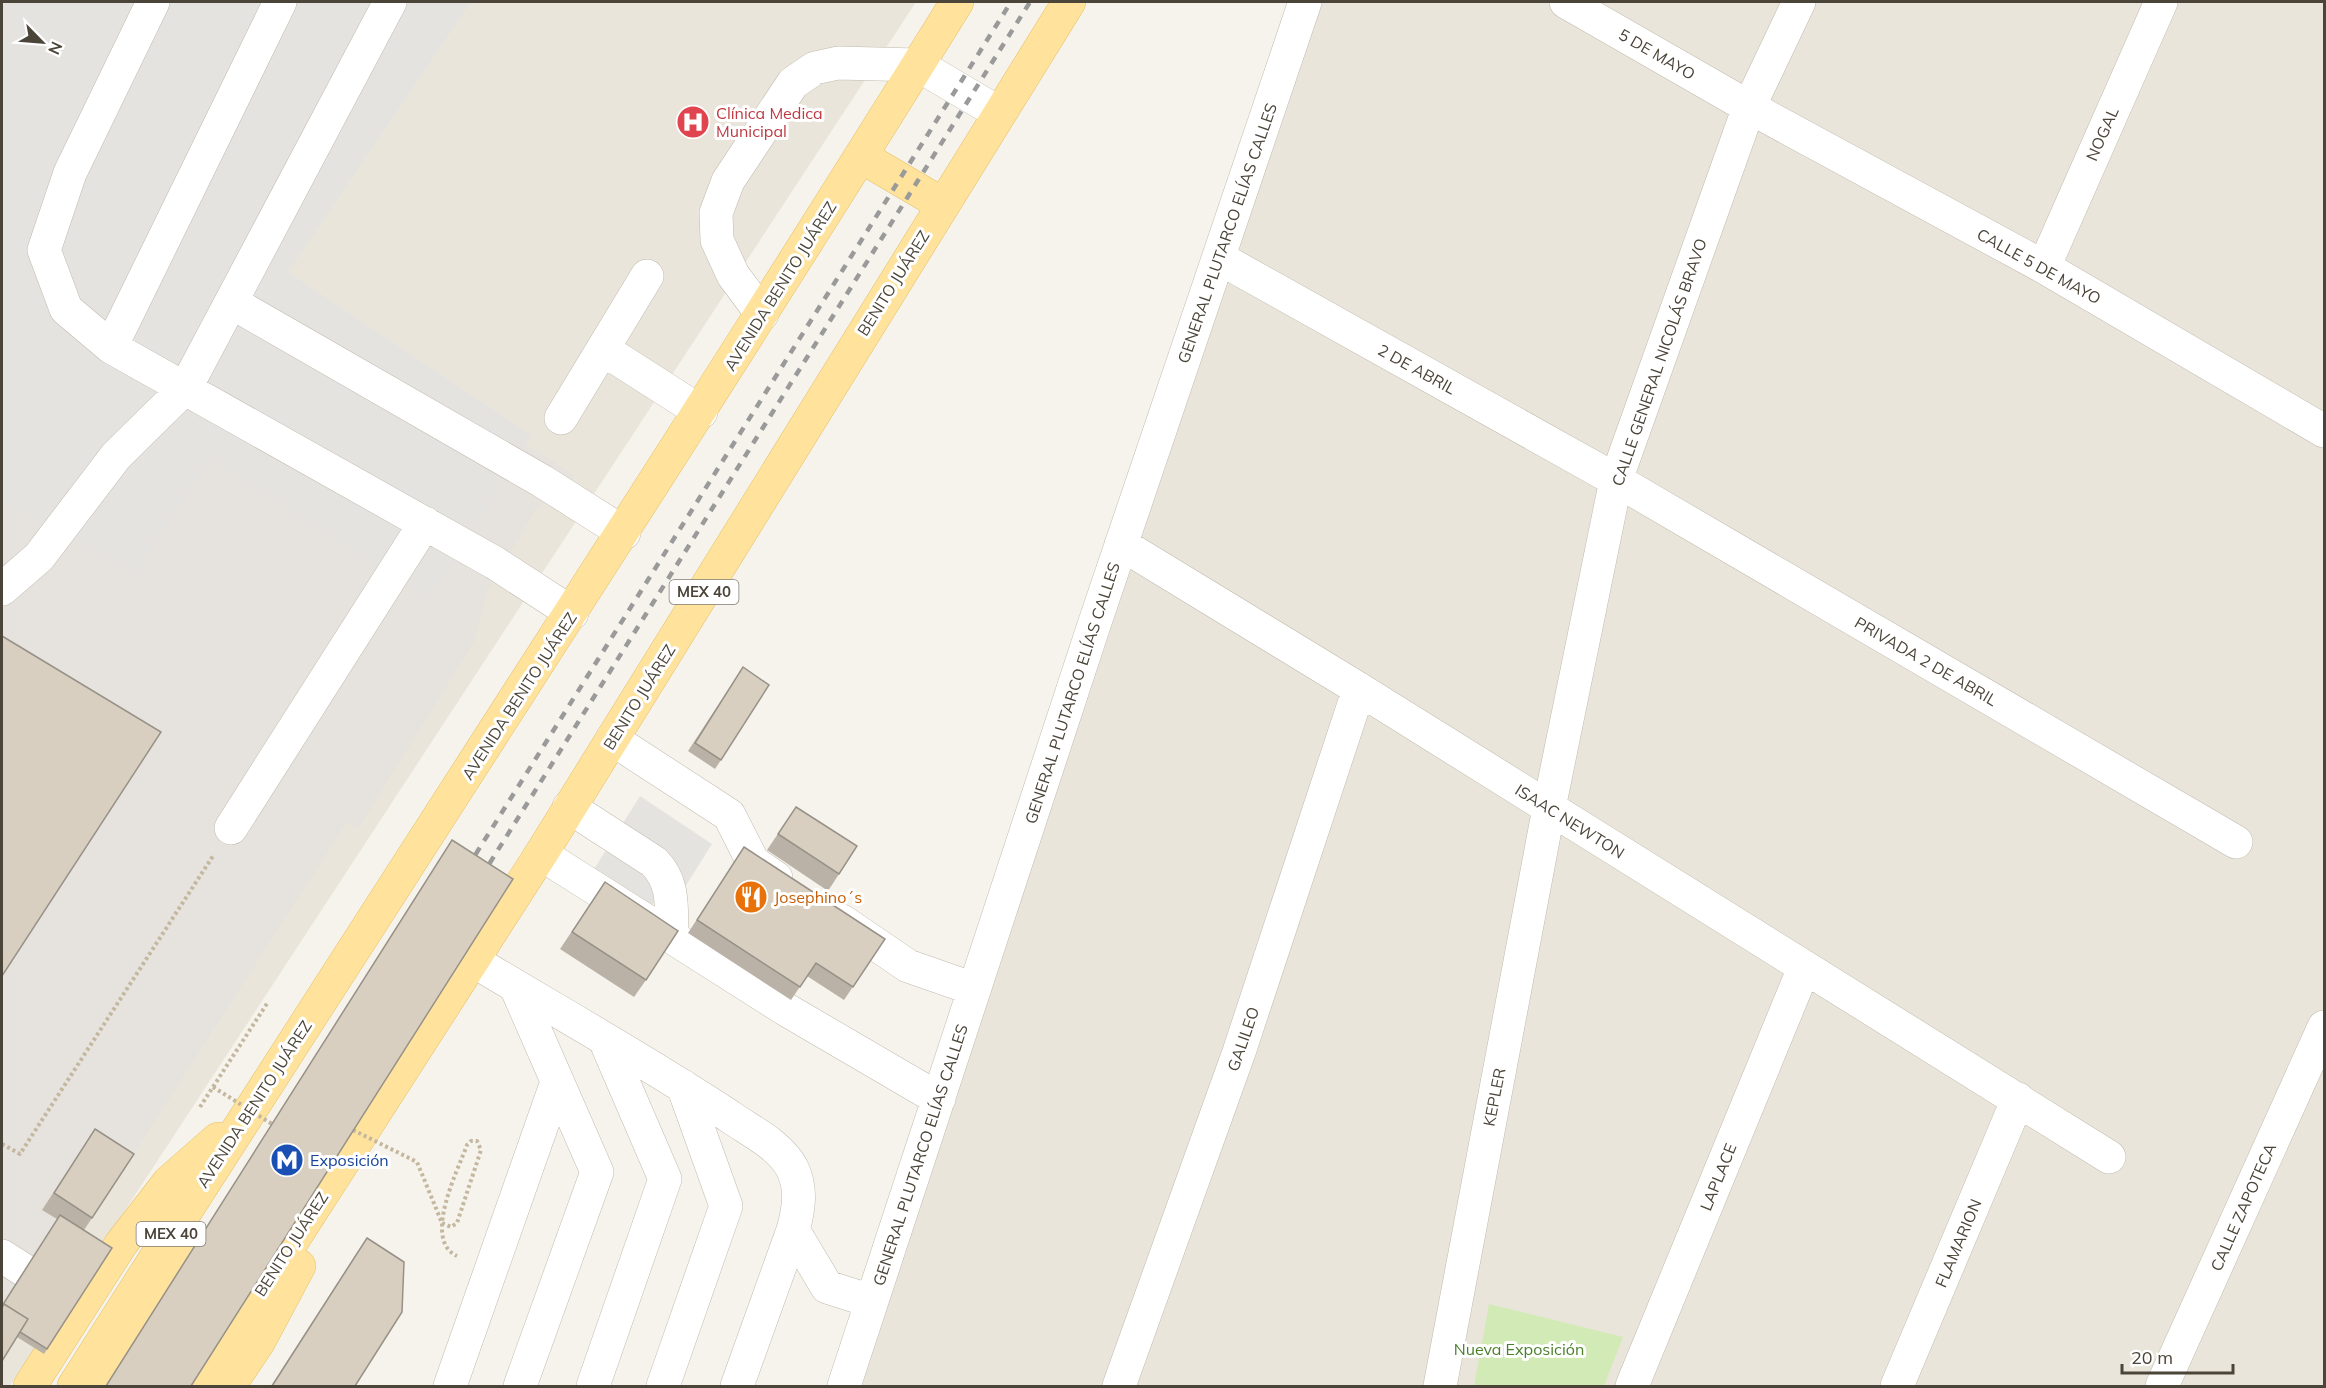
<svg xmlns="http://www.w3.org/2000/svg" width="2326" height="1388" font-family="Mulish,sans-serif">
<style>
.residential{fill:#eae5da}
.industrial{fill:#e6e2dd}
.green{fill:#d2eab5}
.parking{fill:#e5e3e0}
.lines{fill:none;stroke-linecap:round;stroke-linejoin:round}
.minor-casing{stroke:#c2bbae;stroke-width:34}
.major-casing{stroke:#e6c16a;stroke-width:34}
.path{stroke:#c4b79f;stroke-width:4;stroke-dasharray:3 3;stroke-linecap:butt}
.minor{stroke:#fff;stroke-width:33}
.major{stroke:#ffe39c;stroke-width:33}
.rail{stroke:#9a9a9a;stroke-width:4.5;stroke-dasharray:8 8;stroke-linecap:butt}
.path-bridge{stroke:#c4b79f;stroke-width:4;stroke-dasharray:3 3;stroke-linecap:butt}
.wall{fill:#bab2a6}
.building{fill:#d8cfc1;stroke:#979187;stroke-width:1.5}
.labels{text-anchor:middle;stroke-width:6;stroke-linejoin:round;paint-order:stroke}
.shield{fill:#fff;stroke:#817c74;stroke-width:1.5}
.shield-label{font-size:15px;font-weight:bold;fill:#4b4439}
.street-label{font-size:16px;fill:#4b4439;stroke:#fff}
.health-label{font-size:16px;fill:#be3a42;stroke:#fff;text-anchor:start}
.food-label{font-size:16px;fill:#c56008;stroke:#fff;text-anchor:start}
.transit-label{font-size:16px;fill:#164399;stroke:#fff;text-anchor:start}
.park-label{font-size:16px;fill:#4a7f2a;stroke:#fff}
</style>
<rect width="100%" height="100%" fill="#f6f3ec"/>
<!-- residential -->
<path class="residential" d="M2 2H916L10 1386H2Z
M1288 2H2324V1386H834Z"/>
<!-- industrial -->
<path class="industrial" d="M5 2H467L265 278 574 475 569 488 537 508 487 591 474 642 358 829 347 822 2 1359V8Z"/>
<!-- green -->
<path class="green" d="M1489 1304 1623 1337 1604 1386H1474Z"/>
<!-- parking -->
<path class="parking" d="M21 2H471L288 272 531 435 428 602 209 459 135 575 2 501V45Z
M640 796 712 844 685 887 663 888 648 912 591 874Z"/>
<g class="lines">
<!-- minor casing -->
<g class="minor-casing">
<path id="minor" d="M153 2 70 173 44 250 66 309 111 347 495 563 572 613
M1566 2 1749 107 2044 267 2324 431
M1219 258 1616 480 2236 842
M2044 267 2161 2
M231 302 542 481 624 533
M762 314 733 275 717 240 716 213 728 181 793 83 815 68 838 63 918 65 999 113
M111 347 280 2
M604 350 701 412
M561 418 647 276
M1121 544 1359 689 2109 1157
M2 589 39 557 116 456 186 387 390 2
M612 739 729 815 753 862 776 878
M569 807 654 862C675 883 671 908 672 936
M231 828 425 523
M541 854 785 1009 939 1099
M842 921 908 966 974 989
M472 960C558 1012 646 1061 729 1116 750 1131 779 1144 792 1168 802 1188 799 1209 793 1230L827 1287 871 1301
M516 987 597 1172 520 1386
M2 1256 61 1294
M450 1386 557 1082
M593 1386 665 1179 605 1040
M663 1386 726 1206 683 1086
M737 1386 793 1230
M844 1386 1094 625 1305 2
M1119 1386 1239 1052 1359 689
M1440 1386 1549 808 1616 480 1749 107 1799 2
M1632 1386 1804 968
M1897 1386 2018 1099
M2162 1386 2324 1027"/>
</g>
<!-- major casing -->
<g class="major-casing">
<path id="major" d="M862 157 942 204
M30 1386 121 1244 169 1182 218 1139
M74 1386C368 924 668 467 957 2
M104 1386 187 1250
M199 1386 541 854 1069 2
M229 1386 259 1341 299 1266"/>
</g>
<!-- path -->
<path class="path" d="M200 1107 268 1002
M2 1144 20 1154 213 856
M442 1223 451 1227 457 1223 481 1150 477 1141H471L467 1145C458 1170 422 1240 457 1256"/>
<!-- minor -->
<use href="#minor" class="minor"/>
<!-- major -->
<use href="#major" class="major"/>
<!-- rail -->
<path class="rail" d="M467 868 1011 2
M481 877 1030 2"/>
<!-- path-bridge -->
<path class="path-bridge" d="M213 1087 272 1124
M353 1130 417 1162 442 1223"/>
</g>
<!-- wall -->
<path class="wall" d="M743 667 721 760 715 769 688 751Z
M796 807 839 874 828 891 767 850Z
M452 840 191 1386H106L446 849Z
M744 847 885 939 844 1000 807 976 791 1000 688 933Z
M605 882 646 980 634 997 560 949Z
M95 1129 92 1218 84 1230 112 1248 44 1354 17 1337 57 1219 42 1210Z
M367 1238 355 1386H271L356 1254Z"/>
<!-- building -->
<path class="building" d="M2 636 161 732 2 976Z
M743 667 769 685 721 760 695 743Z
M796 807 857 846 839 874 778 834Z
M452 840 513 879 191 1386H106Z
M744 847 885 939 853 987 816 963 800 987 697 920Z
M605 882 678 931 646 980 572 932Z
M95 1129 134 1154 92 1218 54 1193Z
M60 1215 112 1248 47 1349 20 1332 28 1319 4 1304 2 1307V1306Z
M367 1238 404 1262 402 1312 355 1386H272Z
M4 1304 28 1319 2 1361V1308Z"/>
<!-- icons -->
<defs>
<g id="hospital-disc" transform="scale(1.725)"><circle r="9.5" fill="#e0444e" stroke="#fff"/><path d="M-5-5h3v3.5h4V-5h3V5h-3V1.5h-4V5h-3Z" fill="#fff"/></g>
<g id="restaurant-disc" transform="scale(1.725)"><circle r="9.5" fill="#e8710a" stroke="#fff"/><path d="M-5-6h1v4h1v-4h1v4h1v-4h1v5L-1.5 .5V6h-2V.5L-5-1ZM5-6V6H3V1.5H1.5Q1.5-4 5-6Z" fill="#fff"/></g>
<g id="metro-disc" transform="scale(1.725)"><circle r="9.5" fill="#1a4fb4" stroke="#fff"/><path d="M-5.5 5V-5H-3L0 0L3-5H5.5V5H3V-.5L0 4L-3-.5V5Z" fill="#fff"/></g>
</defs>
<g fill-rule="evenodd">
<use href="#hospital-disc" x="693" y="122"/>
<use href="#restaurant-disc" x="751" y="897"/>
<use href="#metro-disc" x="287" y="1160"/>
</g>
<g class="labels">
<!-- shield labels -->
<g class="shield">
<rect x="669.5" y="580" width="69" height="24" rx="4.5"/>
<rect x="136.5" y="1222" width="69" height="24" rx="4.5"/>
</g>
<g class="shield-label">
<text x="704" y="597">MEX 40</text>
<text x="171" y="1239">MEX 40</text>
</g>
<!-- street labels -->
<g class="street-label">
<text transform="translate(1657 54) rotate(30)" y="6">5 DE MAYO</text>
<text transform="translate(2102 134) rotate(-66)" y="6">NOGAL</text>
<text transform="translate(1227 233) rotate(-71)" y="6">GENERAL PLUTARCO ELÍAS CALLES</text>
<text transform="translate(2039 266) rotate(29)" y="6">CALLE 5 DE MAYO</text>
<text transform="translate(893 283) rotate(-58)" y="6">BENITO JUÁREZ</text>
<text transform="translate(780 286) rotate(-58)" y="6">AVENIDA BENITO JUÁREZ</text>
<text transform="translate(1659 362) rotate(-71)" y="6">CALLE GENERAL NICOLÁS BRAVO</text>
<text transform="translate(1417 369) rotate(29)" y="6">2 DE ABRIL</text>
<text transform="translate(1926 661) rotate(30)" y="6">PRIVADA 2 DE ABRIL</text>
<text transform="translate(1072 693) rotate(-72)" y="6">GENERAL PLUTARCO ELÍAS CALLES</text>
<text transform="translate(519 696) rotate(-57)" y="6">AVENIDA BENITO JUÁREZ</text>
<text transform="translate(639 697) rotate(-58)" y="6">BENITO JUÁREZ</text>
<text transform="translate(1570 821) rotate(32)" y="6">ISAAC NEWTON</text>
<text transform="translate(1243 1039) rotate(-71)" y="6">GALILEO</text>
<text transform="translate(1494 1097) rotate(-79)" y="6">KEPLER</text>
<text transform="translate(254 1104) rotate(-57)" y="6">AVENIDA BENITO JUÁREZ</text>
<text transform="translate(920 1155) rotate(-72)" y="6">GENERAL PLUTARCO ELÍAS CALLES</text>
<text transform="translate(1718 1177) rotate(-68)" y="6">LAPLACE</text>
<text transform="translate(2243 1207) rotate(-66)" y="6">CALLE ZAPOTECA</text>
<text transform="translate(1958 1243) rotate(-67)" y="6">FLAMARION</text>
<text transform="translate(291 1244) rotate(-57)" y="6">BENITO JUÁREZ</text>
</g>
<!-- health labels -->
<g class="health-label">
<text x="716" y="119">Clínica Medica<tspan x="716" dy="18">Municipal</tspan></text>
</g>
<!-- food labels -->
<g class="food-label">
<text x="774" y="903">Josephino´s</text>
</g>
<!-- transit labels -->
<g class="transit-label">
<text x="310" y="1166">Exposición</text>
</g>
<!-- park labels -->
<g class="park-label">
<text x="1519" y="1355">Nueva Exposición</text>
</g>
</g>
<!-- border -->
<rect width="2326" height="1388" fill="none" stroke="#4b4439" stroke-width="6"/>
<!-- north arrow -->
<g transform="translate(42 42) rotate(115)" stroke="#ffffff" stroke-width="4.5" paint-order="stroke">
<path d="M0-4.5L10 22L0 15L-10 22Z" fill="#4b4439"/>
<text y="-9" font-size="16" font-weight="bold" text-anchor="middle" fill="#4b4439">N</text>
</g>
<!-- scale -->
<path d="M2122 1364v9h111v-9" fill="none" stroke="#4b4439" stroke-width="3"/>
<text x="2131" y="1364" font-size="18" fill="#4b4439" stroke="#ffffff" stroke-width="4.5" paint-order="stroke">20 m</text>
</svg>
